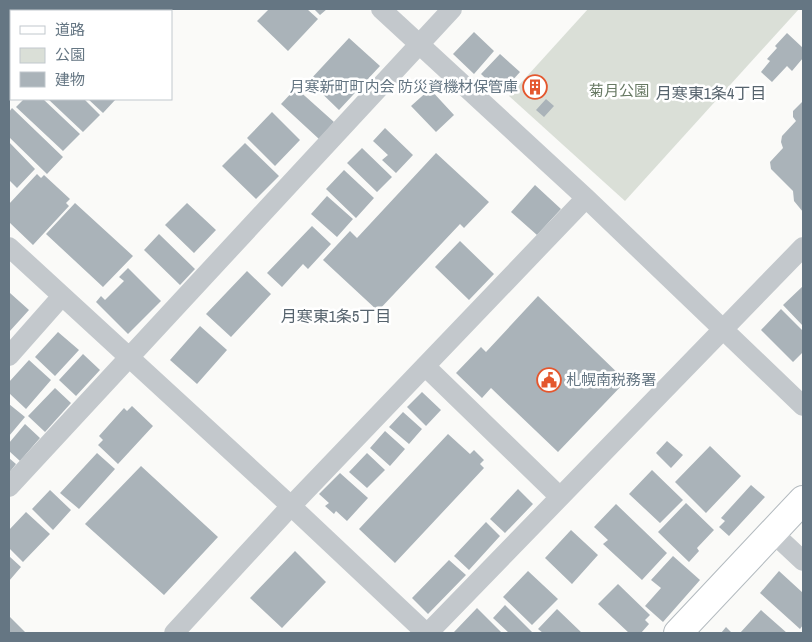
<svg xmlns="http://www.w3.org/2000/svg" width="812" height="642" font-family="'Archivo Narrow','Noto Sans JP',sans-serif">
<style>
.green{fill:#dadfd7}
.building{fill:#aab3b9}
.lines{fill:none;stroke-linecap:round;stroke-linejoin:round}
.secondary-casing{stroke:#b3babf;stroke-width:30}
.street{stroke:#c3c8cc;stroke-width:20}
.secondary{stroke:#fff;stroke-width:28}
.labels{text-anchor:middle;stroke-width:5;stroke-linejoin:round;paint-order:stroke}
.poi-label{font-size:15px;fill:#657683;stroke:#fff;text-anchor:end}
.park-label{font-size:15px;fill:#687a64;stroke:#fff}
.neighbourhood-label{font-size:16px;fill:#57646e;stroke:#fff}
</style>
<rect width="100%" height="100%" fill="#fafaf8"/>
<!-- green -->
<path class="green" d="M588 9H799L625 201 509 96Z"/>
<!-- building -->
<path class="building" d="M107 9H133L131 11H104Z
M139 9H155L157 11H137Z
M269 9H307L318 19 288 51 257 21Z
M314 9H327L320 15Z
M474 32 494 51 474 74 453 54Z
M787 33 803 48V58L792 71 787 66 772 82 761 72 770 61 767 59 777 48 775 46Z
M349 38 380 66 339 110 309 81Z
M500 54 520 72 501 93 481 74Z
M296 88 334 122 319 139 281 104Z
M430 89 454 115 436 132 411 106Z
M24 99H43L80 134 63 151 16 107Z
M48 99H84L100 115 83 132Z
M88 99H116L103 113Z
M546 99 554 106 544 117 536 110Z
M803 101V212L794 201 793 191 771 169 770 162 783 148 781 142 782 136 796 121 793 117V111Z
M12 108 63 157 47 174 9 137V112Z
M272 112 300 140 275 166 247 138Z
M385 128 413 155 396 173 382 160 388 155 373 141Z
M9 142 35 169 17 188 9 180Z
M245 143 279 176 256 199 222 166Z
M362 148 392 177 377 192 347 163Z
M436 153 489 202 464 228 460 224 378 311 323 260 350 231 357 238Z
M344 170 374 198 356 218 326 189Z
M37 174 41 178 44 175 70 199 66 203 69 206 33 245 9 222V204Z
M535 185 561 209 537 235 511 212Z
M327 196 353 219 337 237 311 214Z
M75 203 133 256 103 287 46 234Z
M187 203 216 230 194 253 165 225Z
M312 226 331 244 308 269 303 264 282 287 267 273Z
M159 234 195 269 180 285 144 250Z
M460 241 494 274 469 300 435 267Z
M128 268 161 301 128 334 96 302 101 296 105 300 124 281 119 277Z
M247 271 271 294 231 337 206 314Z
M803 286V326L783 305Z
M10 293 29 310 9 332V294Z
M538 296 626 381 558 452 491 388 482 398 456 373 481 347 486 352Z
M781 309 803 331V352L793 362 761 330Z
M200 326 227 350 197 384 170 360Z
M58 332 79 350 55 376 35 357Z
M83 354 100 370 76 396 59 380Z
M29 360 51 380 26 409 9 393V382Z
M55 388 71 403 45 432 28 416Z
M422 392 441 410 426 426 407 407Z
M9 404 25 417 9 436Z
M132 406 153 426 118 464 98 445 103 440 99 436 124 408 127 411Z
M403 412 422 429 409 444 389 427Z
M25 424 40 438 20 461 9 451V443Z
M385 431 405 449 390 466 370 448Z
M448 434 470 454 474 450 484 460 480 464 484 468 395 563 359 529Z
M667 441 683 455 671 468 656 453Z
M710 446 741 476 706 513 675 482Z
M97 453 115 469 79 509 60 493Z
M367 453 385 470 367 488 349 472Z
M9 458 16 464 9 473Z
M141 466 218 537 164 595 85 524Z
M652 470 683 500 660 523 629 494Z
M340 473 368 498 347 521 336 511 334 514 325 506 329 503 319 494Z
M751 485 765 497 729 536 719 527 725 521 721 518Z
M518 489 533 504 505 533 490 519Z
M50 490 71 510 53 530 32 509Z
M686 503 714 530 697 548 699 551 689 562 658 532Z
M616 504 667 553 642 580 603 544 608 540 594 527Z
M26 512 50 534 23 562 9 548V530Z
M486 522 500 536 469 570 454 556Z
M571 530 598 555 572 584 545 558Z
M295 551 326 582 282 628 250 598Z
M9 556 21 567 9 581Z
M673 556 700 580 663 622 645 606 661 588 651 580Z
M449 560 466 575 428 614 412 598Z
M528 571 558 599 532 625 503 597Z
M779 571 803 593V625L800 629 760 593Z
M618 584 650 615 645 620 649 624 641 633H629L598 604Z
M505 605 533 633H509L493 618Z
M477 608 502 633H455L454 632Z
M557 609 582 633H543L538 629Z
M761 610 787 633H740Z
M9 616 26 633H9Z
M726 627 732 633H721Z"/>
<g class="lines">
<!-- secondary casing -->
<g class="secondary-casing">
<path id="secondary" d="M678 633 803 500"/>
</g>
<!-- street -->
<path class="street" d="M381 9 586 198 803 406
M69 11 71 9
M9 75 11 72
M9 247 291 506 426 633
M9 356 62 296
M425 366 560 497
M9 487 452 9
M772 532 803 561
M174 633 291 506 586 198
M428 633 803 247"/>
<!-- secondary -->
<use href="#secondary" class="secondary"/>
</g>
<!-- icons -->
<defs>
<g id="building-ring" transform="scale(1.25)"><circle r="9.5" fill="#fff" stroke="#e4572e" stroke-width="1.5"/><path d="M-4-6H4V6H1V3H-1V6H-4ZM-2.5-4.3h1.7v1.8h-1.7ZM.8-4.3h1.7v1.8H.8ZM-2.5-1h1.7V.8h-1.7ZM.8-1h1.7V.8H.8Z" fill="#e4572e"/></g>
<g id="civic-ring" transform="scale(1.25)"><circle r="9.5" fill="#fff" stroke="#e4572e" stroke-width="1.5"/><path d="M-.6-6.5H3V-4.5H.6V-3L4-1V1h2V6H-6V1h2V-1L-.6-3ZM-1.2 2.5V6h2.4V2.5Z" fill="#e4572e"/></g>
</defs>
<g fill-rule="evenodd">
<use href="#building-ring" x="535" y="87"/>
<use href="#civic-ring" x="549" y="380"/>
</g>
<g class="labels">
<!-- poi labels -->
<g class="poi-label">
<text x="518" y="92">月寒新町町内会 防災資機材保管庫</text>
<text x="566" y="385" text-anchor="start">札幌南税務署</text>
</g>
<!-- park labels -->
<g class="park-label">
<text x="619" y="96">菊月公園</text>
</g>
<!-- neighbourhood labels -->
<g class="neighbourhood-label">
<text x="711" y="99">月寒東1条4丁目</text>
<text x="336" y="322">月寒東1条5丁目</text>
</g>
</g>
<!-- border -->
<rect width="812" height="642" fill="none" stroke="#657683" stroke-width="20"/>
<!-- legend -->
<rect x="10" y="10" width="162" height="90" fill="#ffffff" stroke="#c1c8cd"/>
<rect x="20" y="26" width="25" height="8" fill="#ffffff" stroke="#c1c8cd"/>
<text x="55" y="35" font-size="15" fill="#657683">道路</text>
<rect x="20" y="48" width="25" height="15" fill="#dadfd7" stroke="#c1c8cd"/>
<text x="55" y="60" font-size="15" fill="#657683">公園</text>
<rect x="20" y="72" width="25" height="15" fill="#aab3b9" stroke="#c1c8cd"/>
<text x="55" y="85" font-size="15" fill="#657683">建物</text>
</svg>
